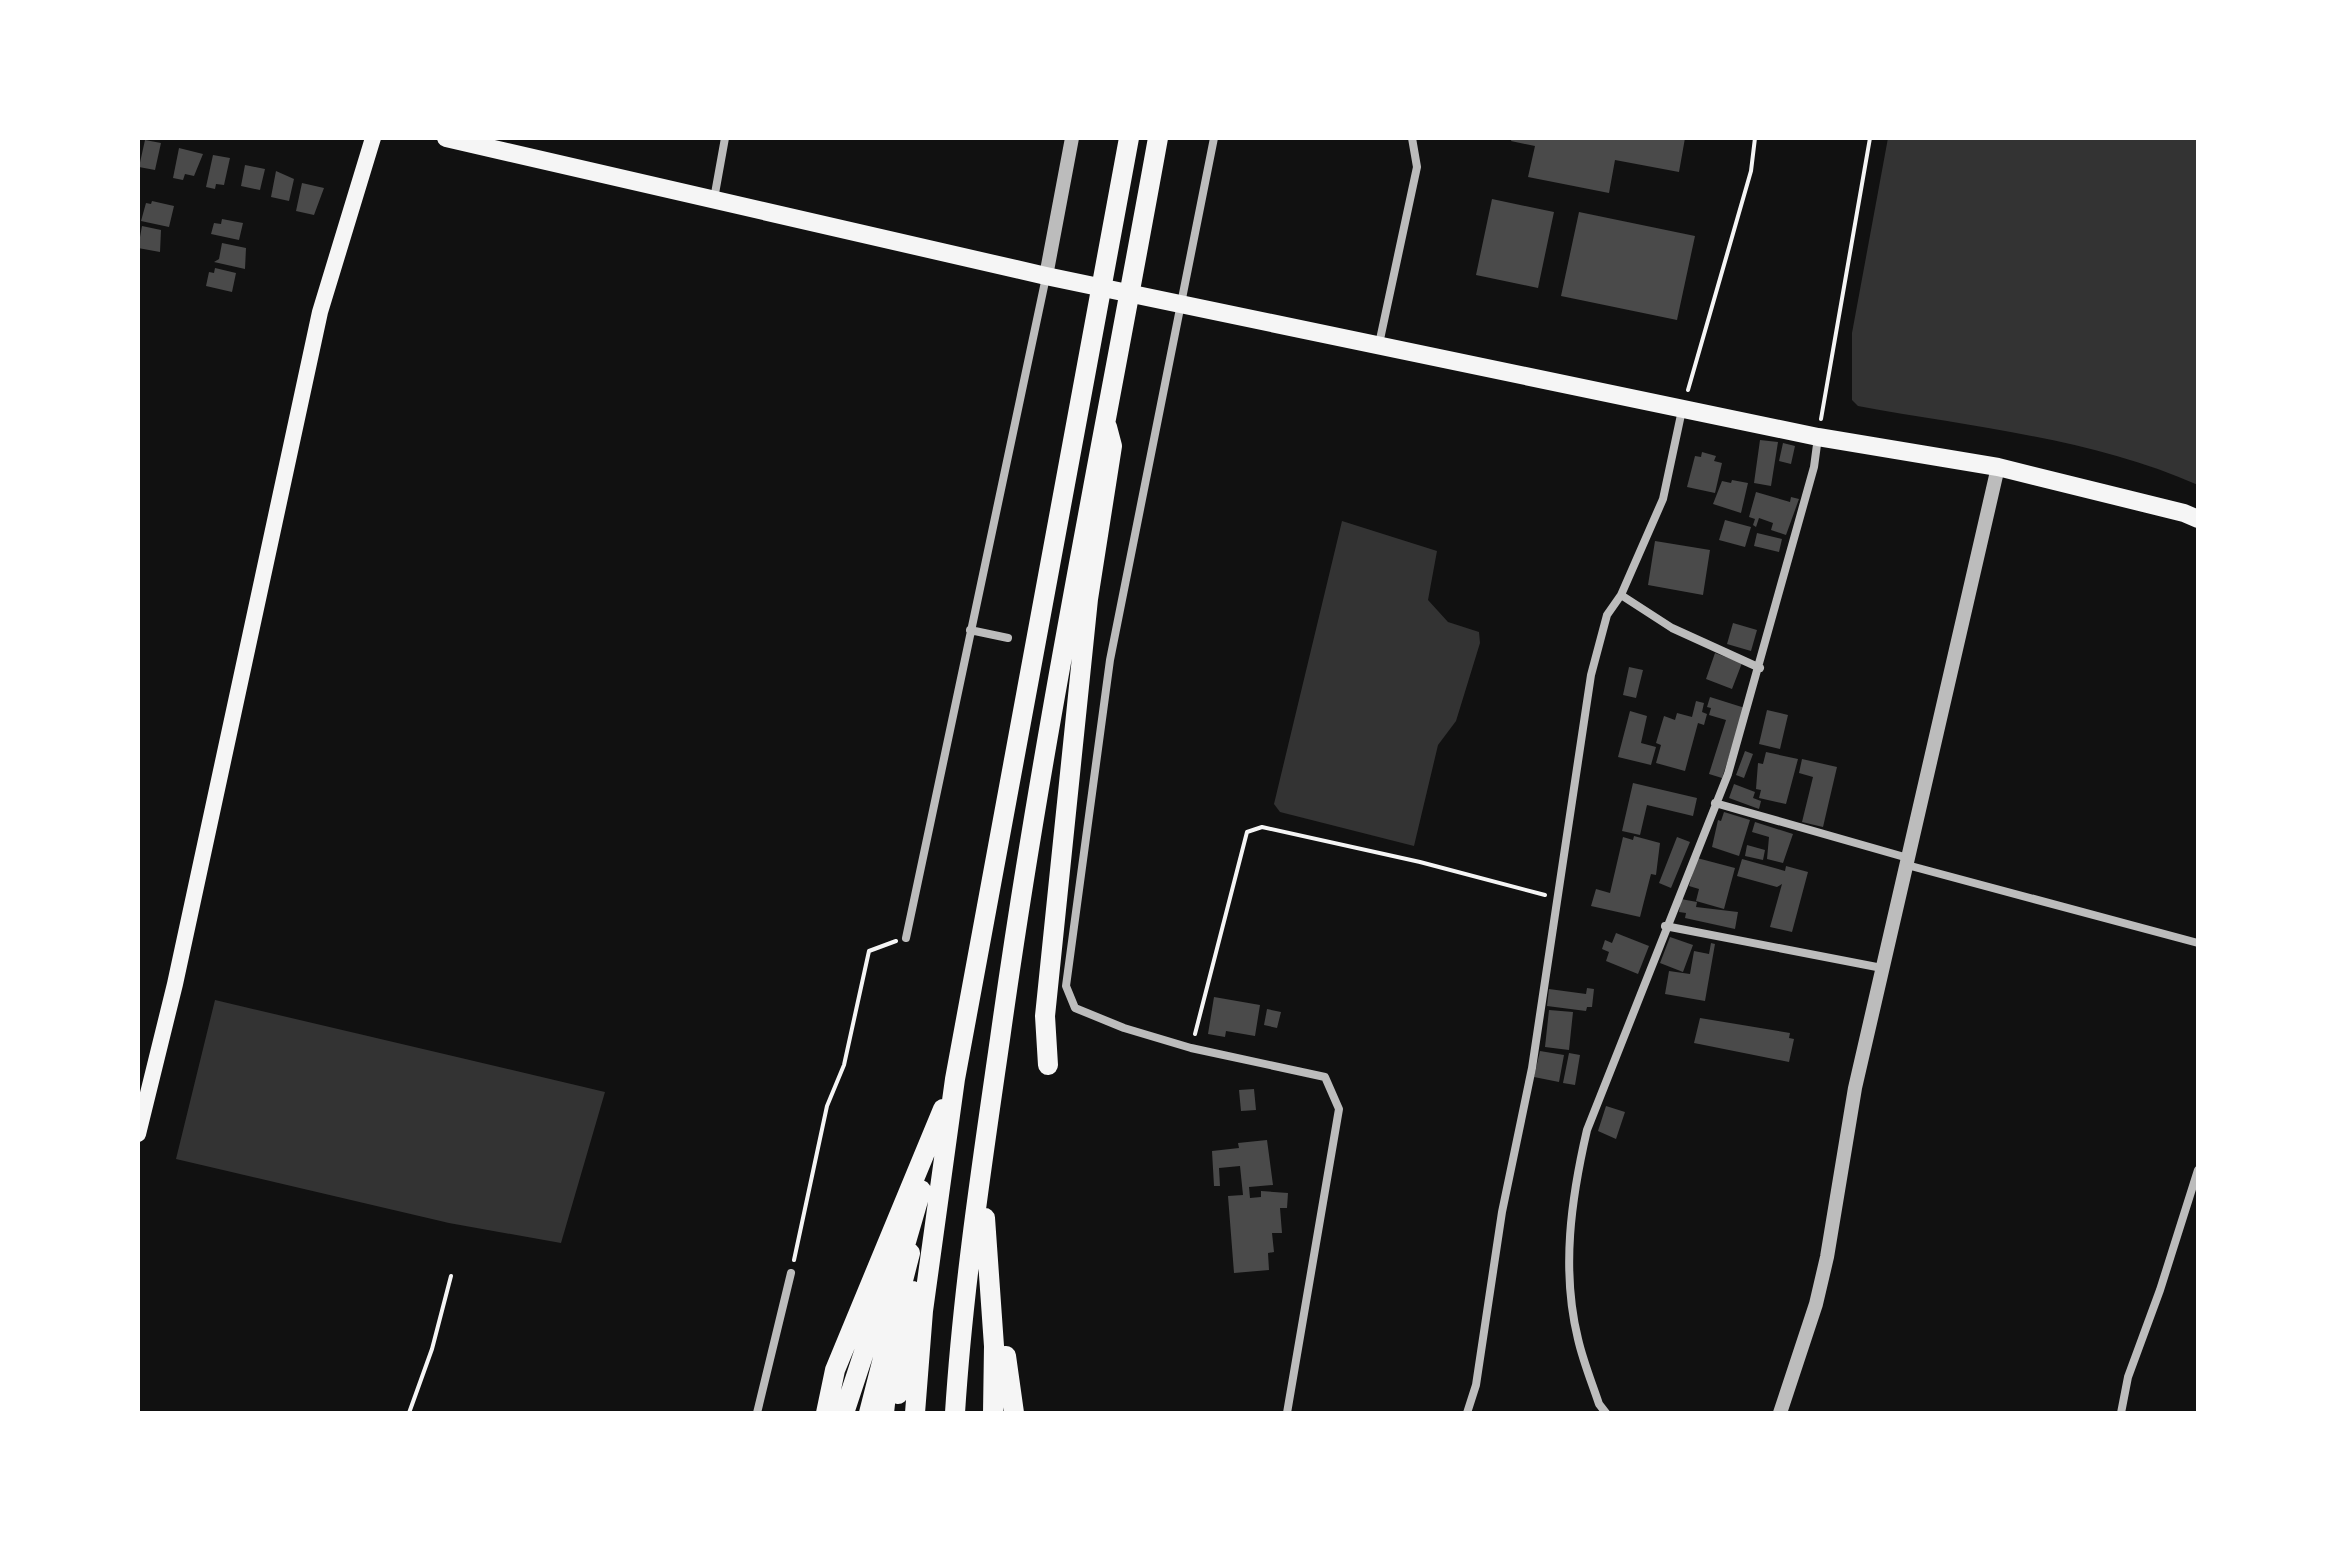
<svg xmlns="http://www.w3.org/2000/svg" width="2336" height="1551" font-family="Roboto,sans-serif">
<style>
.water{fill:#333}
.building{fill:#4a4a4a}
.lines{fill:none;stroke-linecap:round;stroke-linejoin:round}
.path{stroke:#f5f5f5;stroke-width:4}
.minor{stroke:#bcbcbc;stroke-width:8}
.tertiary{stroke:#bcbcbc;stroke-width:14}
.secondary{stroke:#f5f5f5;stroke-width:16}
.primary{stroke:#f5f5f5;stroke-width:18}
.motorway{stroke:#f5f5f5;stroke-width:20}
</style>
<rect width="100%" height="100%" fill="#111"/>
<!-- water -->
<path class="water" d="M1888 138H2198V485C2092 438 1971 427 1858 406L1852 400V333Z
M1342 521 1437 551 1428 600 1448 622 1479 632 1480 643 1456 721 1438 745 1414 846 1280 812 1274 804Z
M215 1000 605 1092 561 1243 449 1223 176 1159Z"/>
<!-- building -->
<path class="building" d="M1512 138H1685L1679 172 1615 160 1609 193 1528 177 1535 146 1511 141Z
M145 140 161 143 155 170 139 167Z
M179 148 203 154 194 176 185 174 183 180 173 178Z
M213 155 230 158 224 185 216 184 215 189 206 187Z
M245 165 265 169 260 190 241 186Z
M276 171 294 179 289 201 271 197Z
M302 183 324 188 314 215 296 211Z
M1492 199 1554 212 1538 288 1476 275Z
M152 201 174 206 169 227 141 221 146 203 151 204Z
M1579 212 1695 236 1677 320 1561 296Z
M222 219 243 223 239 240 211 234 214 223 221 224Z
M142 226 161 230 160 252 138 248Z
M222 243 246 248 245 269 214 262 219 259Z
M215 268 236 273 232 292 206 286 209 272 214 273Z
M1760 440 1778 442 1771 486 1754 483Z
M1783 443 1795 446 1791 464 1779 461Z
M1702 452 1716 456 1714 461 1722 463 1715 493 1687 487 1695 456 1701 457Z
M1732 480 1748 483 1741 513 1713 504 1722 481 1731 483Z
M1756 492 1790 502 1791 497 1799 499 1786 535 1771 530 1773 523 1759 518 1756 527 1753 525 1755 519 1749 517Z
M1725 520 1751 527 1745 547 1719 540Z
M1757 533 1782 539 1779 552 1754 546Z
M1655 541 1710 550 1703 595 1648 585Z
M1733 623 1757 630 1751 651 1727 644Z
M1715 653 1742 663 1732 689 1706 679Z
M1629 667 1643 670 1636 698 1623 695Z
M1710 697 1745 708 1722 778 1709 774 1726 720 1709 715 1711 708 1707 707Z
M1696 701 1704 703 1702 712 1707 714 1704 725 1698 723 1685 771 1656 763 1661 745 1656 743 1664 716 1675 720 1677 713 1692 717Z
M1767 710 1788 715 1780 749 1759 744Z
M1630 711 1647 716 1641 743 1656 747 1651 765 1618 757Z
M1745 751 1753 754 1744 778 1736 775Z
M1766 752 1798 759 1786 804 1759 798 1761 790 1756 789 1758 763 1763 764Z
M1802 759 1837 767 1823 827 1802 822 1813 777 1799 773Z
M1633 783 1697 798 1693 816 1647 805 1640 835 1622 831Z
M1734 784 1755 792 1753 798 1761 801 1759 809 1729 798Z
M1724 812 1750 820 1739 856 1712 847 1718 820 1721 821Z
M1755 822 1793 834 1783 863 1767 859 1769 837 1752 832Z
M1634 836 1660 843 1656 875 1651 874 1640 917 1591 906 1596 889 1610 893 1623 837 1633 840Z
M1677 837 1690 842 1671 888 1659 883Z
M1747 845 1765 850 1763 860 1745 856Z
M1697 858 1735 868 1724 909 1696 901 1699 889 1689 886Z
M1742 859 1785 871 1786 866 1808 872 1792 932 1770 927 1782 884 1777 887 1737 876Z
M1681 899 1697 902 1696 907 1738 912 1735 929 1685 918 1686 913 1679 912Z
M1616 933 1649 946 1638 974 1606 961 1609 952 1602 949 1605 940 1612 943Z
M1670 937 1693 945 1683 972 1660 963Z
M1711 943 1715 944 1705 1001 1665 994 1669 971 1690 974 1694 951 1709 954Z
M1587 988 1594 989 1592 1007H1587L1586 1011 1547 1006 1549 989 1586 994Z
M1214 997 1260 1005 1255 1036 1226 1031 1225 1037 1208 1034Z
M1267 1009 1281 1012 1277 1028 1264 1025Z
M1549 1010 1573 1012 1569 1050 1545 1047Z
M1700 1018 1790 1033 1789 1038 1794 1039 1789 1062 1694 1043Z
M1540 1051 1564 1055 1559 1082 1534 1077Z
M1569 1053 1580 1055 1575 1085 1563 1083Z
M1254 1089 1256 1110 1241 1111 1239 1090Z
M1606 1106 1625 1112 1616 1139 1598 1131Z
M1267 1140 1273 1185 1249 1187 1250 1198 1261 1197V1191L1288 1193 1287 1208H1280L1282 1233H1272L1274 1252 1268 1253 1269 1270 1234 1273 1228 1196 1243 1195 1240 1166 1219 1168 1220 1186H1214L1212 1151 1239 1148 1238 1143Z"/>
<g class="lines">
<!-- path -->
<path class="path" d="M1688 390 1751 171 1755 138
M1821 419 1870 138
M1195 1034 1247 832 1262 827 1420 862 1545 895
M794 1260 827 1106 844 1065 869 951 896 941
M409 1413 432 1349 451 1276"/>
<!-- minor -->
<path class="minor" d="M1214 138 1110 660 1066 986 1075 1008 1124 1028 1191 1048 1325 1077 1339 1109 1287 1413
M714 199 725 138
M1379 344 1417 167 1412 138
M1621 595 1672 628 1760 668
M970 630 1008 638
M1715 803 1908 858
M1907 865 2198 943
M1665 926 1882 968
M906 938 1046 277
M757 1413 791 1273
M1467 1413 1476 1385 1502 1212 1532 1068 1591 675 1607 615 1621 595 1663 499 1682 410
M1606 1413 1599 1404C1592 1383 1583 1361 1578 1339 1561 1270 1571 1199 1587 1130L1728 774 1814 467 1818 437
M2121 1413 2128 1377 2160 1290 2198 1170"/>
<!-- tertiary -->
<path class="tertiary" d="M1046 276 1072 138
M1780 1413 1816 1304 1827 1257 1855 1088 1998 467"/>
<!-- secondary -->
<path class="secondary" d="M138 1134 175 984 320 312 373 138"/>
<!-- primary -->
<path class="primary" d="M446 138 1046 276 1818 437 1998 467 2184 513 2198 519"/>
<!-- motorway -->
<path class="motorway" d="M1048 1065 1045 1016 1088 599 1112 446 1107 427
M985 1218 994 1346 993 1413
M901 1259 921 1190
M1006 1356 1014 1413
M898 1394 903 1340 913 1291
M826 1413 835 1370 943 1109
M844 1413 899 1246
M869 1413 910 1253
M884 1413 888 1376
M915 1413 923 1311 955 1079 1129 138
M955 1413C963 1288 982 1164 1000 1039 1042 737 1104 438 1158 138"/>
</g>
<!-- border -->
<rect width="2336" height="1551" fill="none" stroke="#ffffff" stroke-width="280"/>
</svg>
